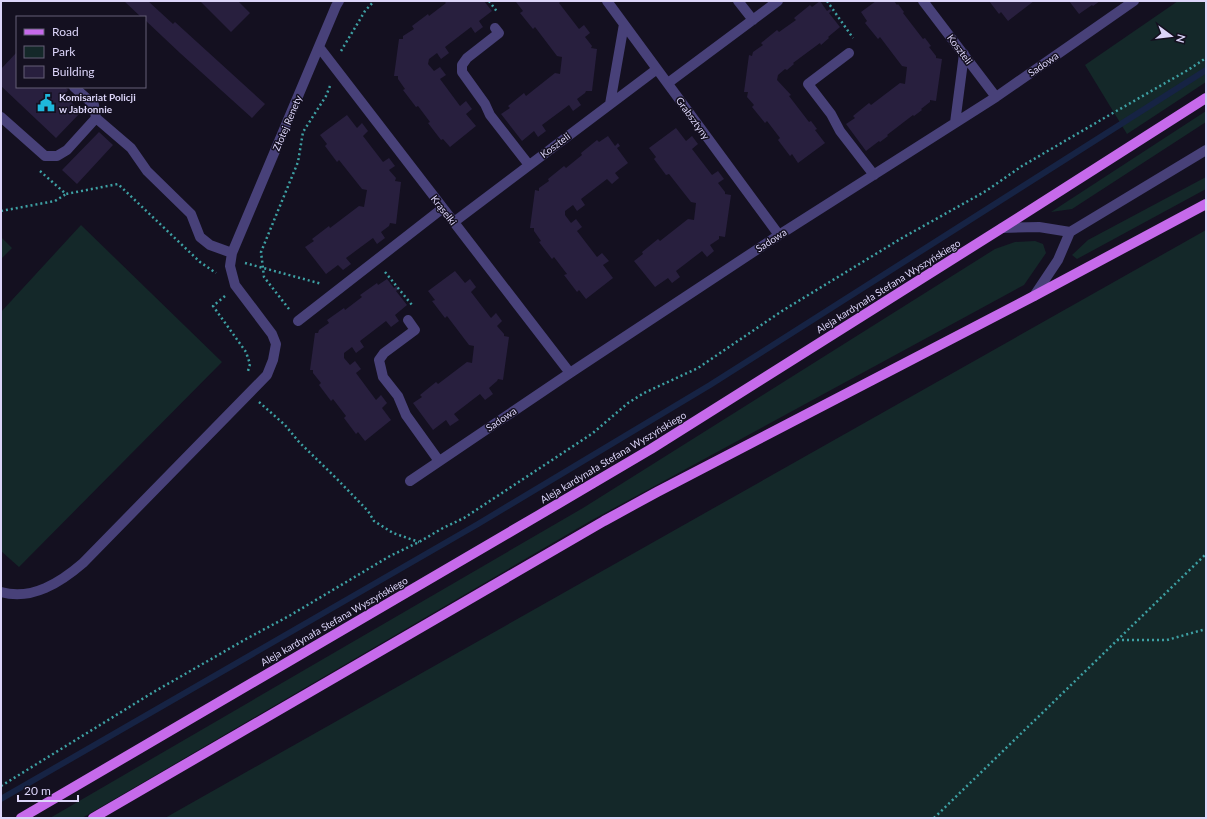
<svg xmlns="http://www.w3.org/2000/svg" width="1207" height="819" font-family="Lato,sans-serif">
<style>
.green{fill:#142829}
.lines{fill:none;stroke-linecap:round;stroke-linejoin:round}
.stream{stroke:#162344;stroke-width:6}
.building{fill:#281f3e}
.path{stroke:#3ea1a4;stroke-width:2.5;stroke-dasharray:2 3;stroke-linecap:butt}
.minor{stroke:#484179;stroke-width:10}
.major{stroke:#c66aeb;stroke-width:10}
.labels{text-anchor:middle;stroke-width:3;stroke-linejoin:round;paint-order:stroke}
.street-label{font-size:10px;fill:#dcd5f9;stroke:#141020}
.poi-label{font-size:10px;font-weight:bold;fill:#dcd5f9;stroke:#141020;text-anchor:start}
</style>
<rect width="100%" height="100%" fill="#141020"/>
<!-- green -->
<path class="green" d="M1178 1H1206V82L1127 134 1085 65Z
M1206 111V122L1072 209 1051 212Z
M1206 177V189L1077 259 1072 255 1088 240Z
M81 225 222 362 19 567 1 551V312Z
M1206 230V818H165Z
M1 237 12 248 1 259Z
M1035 241 1043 244 1046 253 1024 285 592 520 82 818H50L583 508 995 249 1015 242Z"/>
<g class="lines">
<!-- stream -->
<path class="stream" d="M1 799 478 524 710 385 1206 70"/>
</g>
<!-- building -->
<path class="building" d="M124 1H148L173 24 175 22 265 104 252 118 180 53 145 20V17H141Z
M200 1H238L250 13 231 32Z
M444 1H484L492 11 479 21 483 27 475 33 471 27 445 47 449 53 441 59 437 53 429 59 428 64 434 71 440 67 446 75 440 79 460 106 466 101 472 109 466 114 476 126 450 147 443 139 441 140 428 123 430 122 418 106 416 107 403 90 405 89 398 79V76H394L399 39H403V36L414 29 412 26 428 14 429 16 446 3Z
M518 1H561L559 3 579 29 584 25 590 33 585 37 592 46 591 48 597 49 592 91H586L585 93 577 99 581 105 573 111 569 105 542 125 546 131 538 137 534 131 522 141 501 114 510 108 508 106 524 93 526 96 555 73 560 74 562 57 557 56 535 27 533 29 520 13 523 11 516 2Z
M820 1 827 11 830 9 832 11 829 13 840 27 828 37 829 38 821 45 820 43 793 63 794 64 787 70 785 69 778 75 777 80 791 95 789 96 809 122 811 121 817 129 815 130 825 143 798 163 792 154 790 156 778 140 780 138 767 121 765 123 752 107 754 105 747 97 748 92H744L749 55 752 56 753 52 763 45 761 43 777 30 779 32 796 20 794 18 810 5 812 7Z
M876 1H894L897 5 898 4 904 12 903 13 923 39 925 38 931 46 929 47 936 56V58L942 59 936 101 930 100V102L921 109 922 110 914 116 913 115 887 135 888 136 880 142 879 141 866 151 846 124 855 118 853 116 869 103 871 105 900 83 905 84 907 67 902 66 880 37 878 39 865 23 867 21 861 12Z
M989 1H1034L1008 21 1001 12 999 14Z
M1069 1H1100L1093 6 1092 5 1079 14Z
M17 52V87H65L68 90 64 95 81 112 56 138 1 86V69Z
M347 115 357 128 362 123 368 131 363 136 383 162 389 158 395 166 389 170 396 178 395 181 401 182 396 224 390 223 389 226 381 232 385 238 377 244 373 238 346 258 351 264 343 270 338 265 326 274 305 247 314 241 312 239 329 226 330 228 359 206 364 207 367 190 362 189 339 160 337 162 325 146 327 144 320 135Z
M676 128 686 141 692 136 698 144 692 149 712 175 718 171 724 179 718 183 725 192V194L731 195 725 237 719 236V239L710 245 714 251 707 257 702 251 676 271 680 277 672 283 668 278 655 287 634 261 643 254 642 252 658 239 660 241 688 219 694 220 696 203 691 202 669 174 666 175 654 159 656 157 649 148Z
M99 132 113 145 77 184 62 170Z
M608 136 615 146 618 143 620 146 617 148 628 163 615 173 619 178 612 184 607 179 581 199 585 205 577 211 573 205 565 211V215L571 223 576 219 582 227 577 231 597 257 602 253 609 261 603 265 613 278 586 299 579 290 577 292 564 275 567 274 554 257 552 259 539 242 541 241 534 231V228H530L535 190 539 191V188L549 181 548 179 564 166 566 168 582 155 581 153 597 140 599 142Z
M455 271 465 283 470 279 476 287 471 292 491 318 496 313 502 321 497 326 504 334V336L509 337 503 380 498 379 497 381 489 388 493 394 485 400 480 394 454 414 459 420 450 426 446 420 433 430 413 403 422 397 420 395 436 382 438 384 467 362 472 363 474 346 469 345 447 316 445 318 432 301 435 300 428 291Z
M387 279 394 288 397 286 399 289 396 291 407 305 395 315 399 321 391 327 386 321 360 341 364 347 356 353 352 347 344 353V358L350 365 355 361 361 369 356 373 376 400 381 395 387 403 382 408 391 420 365 441 358 432 356 434 344 418 346 416 333 399 331 401 319 385 321 383 313 373V370H310L315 333H318L319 330 329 323 327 320 344 308 345 310 362 297 360 295 377 283 378 285Z"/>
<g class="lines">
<!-- path -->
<path class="path" d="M489 1 498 13
M827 1 853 38
M341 51 365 11 374 1
M40 171 66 194 118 184 200 262 216 273
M1 211 55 201 66 194
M245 263 322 284
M385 272 412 305
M225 296 213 306 246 352 250 364 248 371
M289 309 264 277 261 252 298 162 303 132 326 96 330 86
M259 402 285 425 299 442 336 478 368 511 374 521 393 533 419 542
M1117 640H1167L1206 629
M1 786 152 693 246 639 289 616 390 556 419 542 443 528 464 518 593 433 628 403 644 393 698 368 782 311 902 238 986 191 1022 166 1106 117 1188 70 1206 58
M934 818 1206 554"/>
<!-- minor -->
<path class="minor" d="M607 1 779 235
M738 1 753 20
M923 1 996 97
M495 28 499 33 467 58 462 65V72L485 104 490 115 529 165
M319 47 570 373
M849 53 808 84 831 114 840 131 874 175
M668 83 778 1
M74 87 94 105 96 118 131 148 147 171 191 214 200 237 210 245 232 253
M610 104 624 24
M1 117 45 156H57L67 150 96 118
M955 123 964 54
M454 222 657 69
M1002 228 1039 227 1070 232
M1034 296 1058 260 1070 232 1206 150
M408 320 415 330 384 353 379 360 383 377 398 396 406 415 439 461
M298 321 443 208
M410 481 570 373 779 235 996 97 1134 1
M1 592C32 601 61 582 83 563L267 375 273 360 276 344 272 334 235 285 230 266 232 253 336 6 339 1"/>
<!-- major -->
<path class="major" d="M21 818 539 515 651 449 1002 228 1206 98
M93 818 604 521 657 492 1034 296 1206 204"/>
</g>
<!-- icons -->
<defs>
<g id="civic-bare" transform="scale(1.38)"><path d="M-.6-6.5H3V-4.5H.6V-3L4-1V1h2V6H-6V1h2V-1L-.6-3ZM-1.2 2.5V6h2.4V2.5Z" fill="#1eb8dc" stroke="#141020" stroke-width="2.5" paint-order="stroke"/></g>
</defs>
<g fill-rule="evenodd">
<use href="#civic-bare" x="46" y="103"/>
</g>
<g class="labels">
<!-- street labels -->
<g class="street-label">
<text transform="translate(960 49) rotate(53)" y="4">Koszteli</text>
<text transform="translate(1043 64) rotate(-35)" y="4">Sadowa</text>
<text transform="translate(693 118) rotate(54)" y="4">Grabsztyny</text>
<text transform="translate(287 123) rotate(-67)" y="4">Złotej Renety</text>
<text transform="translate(555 145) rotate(-37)" y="4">Koszteli</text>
<text transform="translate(444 210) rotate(52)" y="4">Krąselki</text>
<text transform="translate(771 240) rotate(-33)" y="4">Sadowa</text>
<text transform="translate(888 286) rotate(-32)" y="4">Aleja kardynała Stefana Wyszyńskiego</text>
<text transform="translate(501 419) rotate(-34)" y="4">Sadowa</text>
<text transform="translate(613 457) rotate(-31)" y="4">Aleja kardynała Stefana Wyszyńskiego</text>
<text transform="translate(334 621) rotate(-30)" y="4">Aleja kardynała Stefana Wyszyńskiego</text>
</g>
<!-- poi labels -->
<g class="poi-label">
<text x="59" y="101">Komisariat Policji<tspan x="59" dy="12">w Jabłonnie</tspan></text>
</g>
</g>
<!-- border -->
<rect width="1207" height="819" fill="none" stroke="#dcd5f9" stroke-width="4"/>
<!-- legend -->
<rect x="16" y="16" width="130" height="72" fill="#141020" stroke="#645f77"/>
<rect x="24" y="29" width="20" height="6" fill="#c66aeb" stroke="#645f77"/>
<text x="52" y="36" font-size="12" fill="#dcd5f9">Road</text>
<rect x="24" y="46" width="20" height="12" fill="#142829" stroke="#645f77"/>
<text x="52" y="56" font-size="12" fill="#dcd5f9">Park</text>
<rect x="24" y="66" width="20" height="12" fill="#281f3e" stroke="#645f77"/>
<text x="52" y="76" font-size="12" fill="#dcd5f9">Building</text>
<!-- north arrow -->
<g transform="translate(1171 36) rotate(105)" stroke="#141020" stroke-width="3" paint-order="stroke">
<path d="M0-3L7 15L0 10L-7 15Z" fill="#dcd5f9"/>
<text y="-6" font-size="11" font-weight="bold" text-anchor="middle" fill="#dcd5f9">N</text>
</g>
<!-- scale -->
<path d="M18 795v6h60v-6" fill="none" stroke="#dcd5f9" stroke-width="2"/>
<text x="24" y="795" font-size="12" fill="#dcd5f9" stroke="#141020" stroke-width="3" paint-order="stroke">20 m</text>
</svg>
